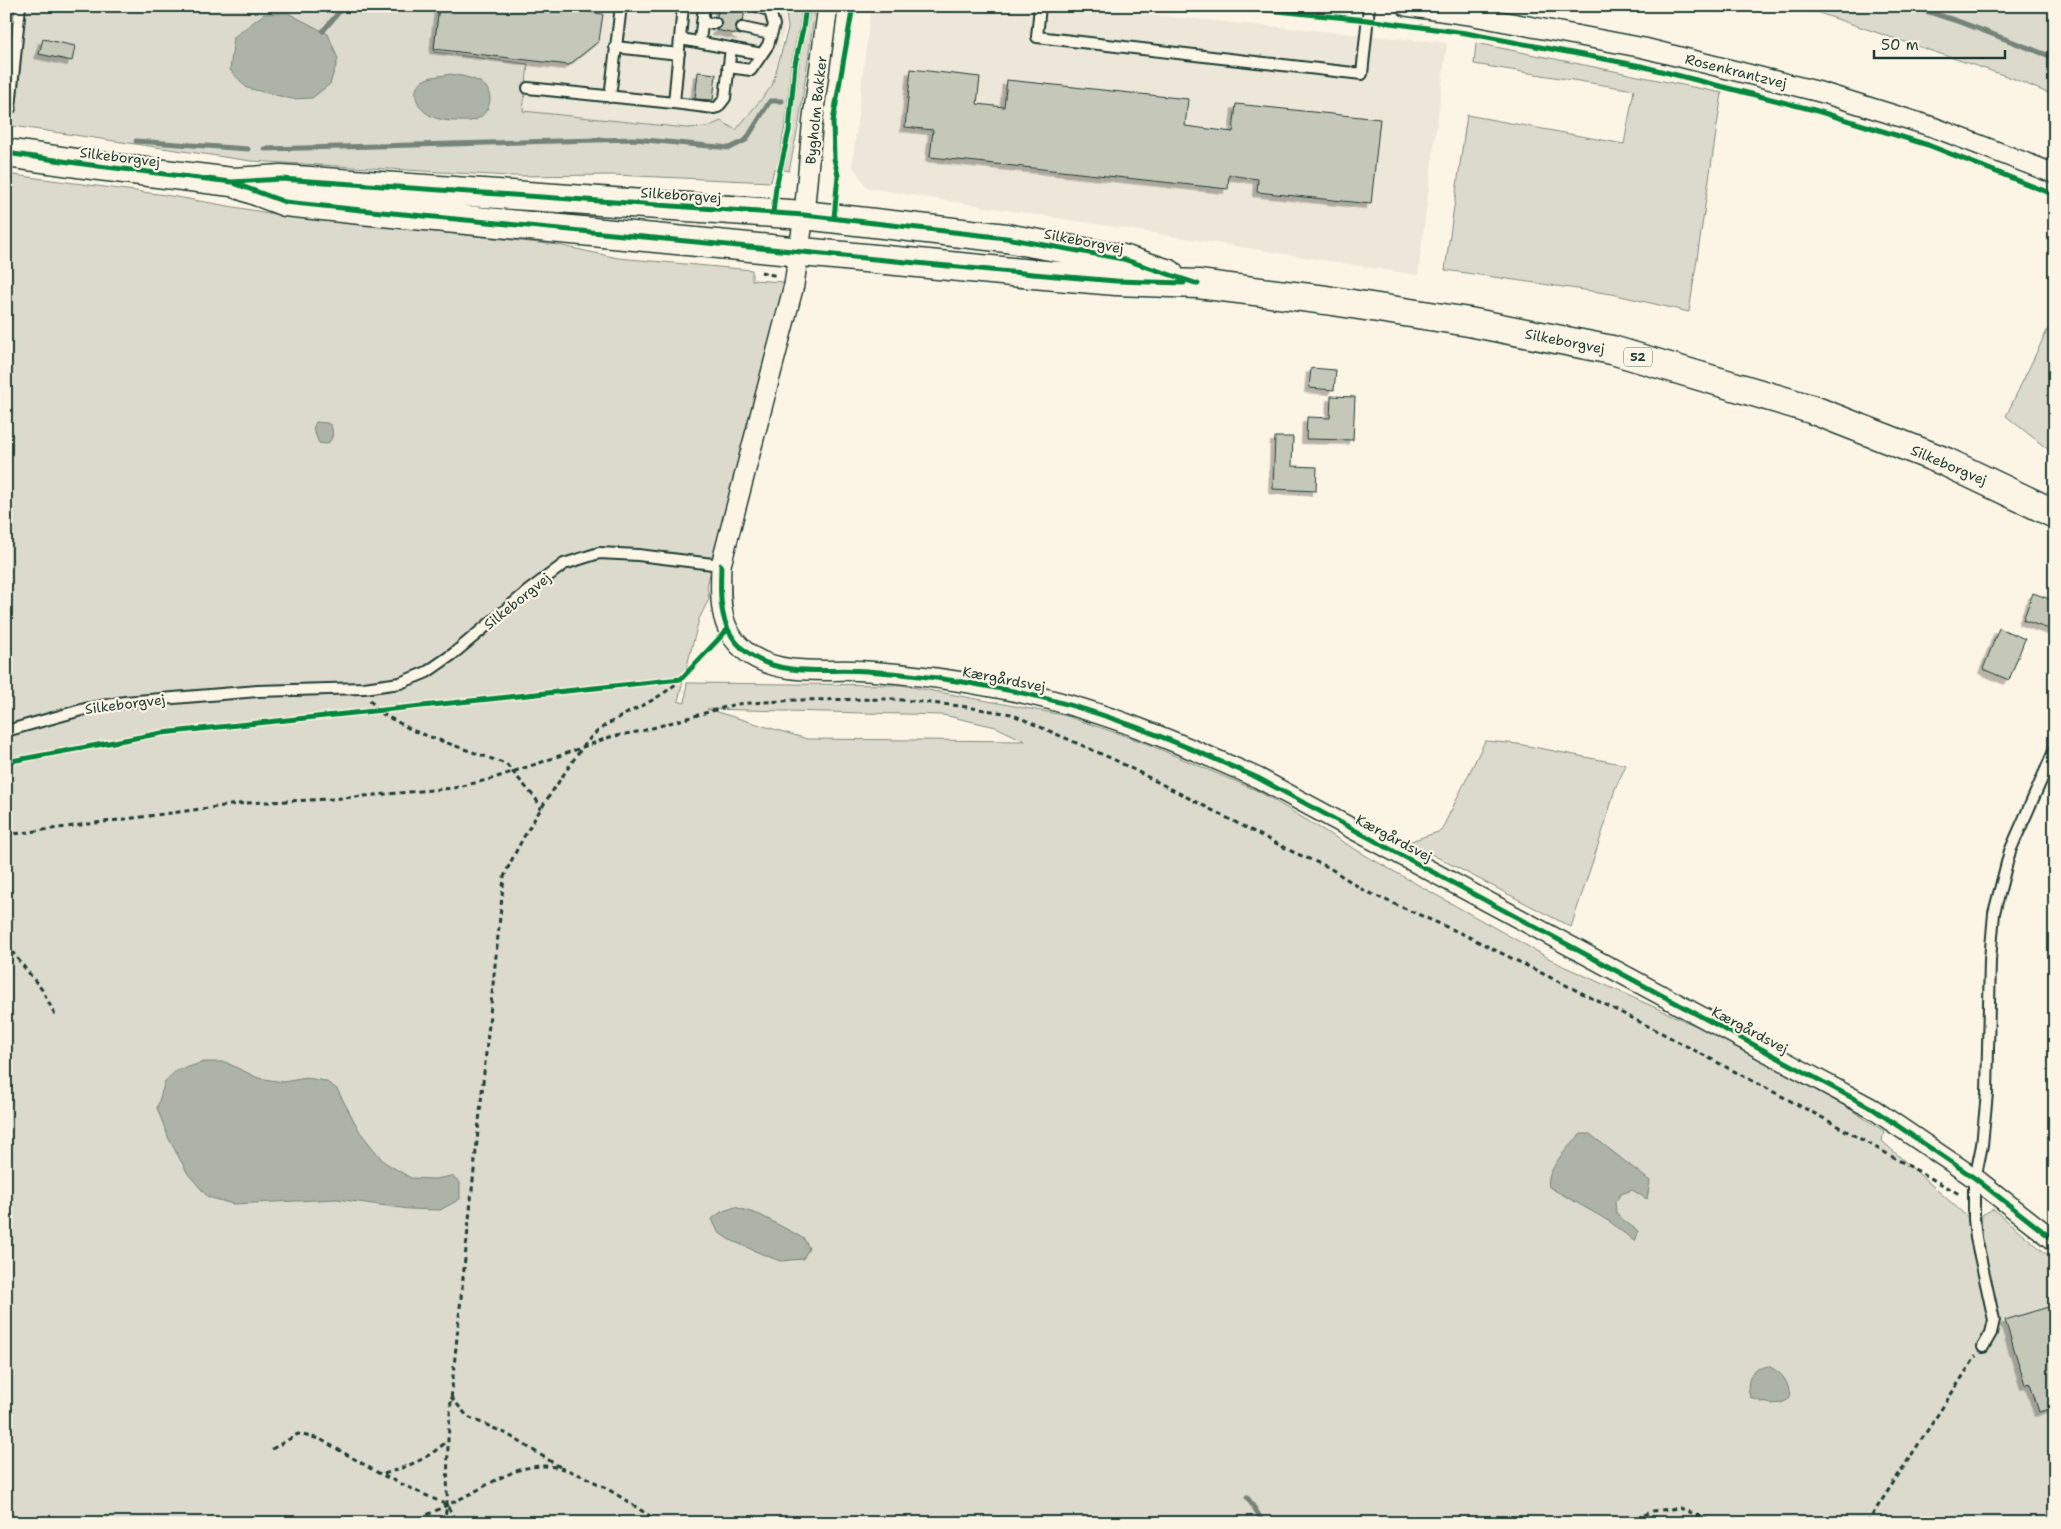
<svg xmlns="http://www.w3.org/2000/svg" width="2061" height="1529" font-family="'Shantell Sans',sans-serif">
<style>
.built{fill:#ece7d8}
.green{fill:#dcdacc;stroke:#7e8c80;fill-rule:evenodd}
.water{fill:#aeb3a7;stroke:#758479}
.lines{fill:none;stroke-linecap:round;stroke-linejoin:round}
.stream{stroke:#758479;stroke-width:5}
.building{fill:#c5c7b9;stroke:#1f3d34;filter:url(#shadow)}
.lane-casing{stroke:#1f3d34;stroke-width:14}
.street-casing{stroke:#1f3d34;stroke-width:22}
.primary-casing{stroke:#1f3d34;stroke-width:31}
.path{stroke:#1f3d34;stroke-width:3;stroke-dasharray:5 4;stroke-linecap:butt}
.lane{stroke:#fcf5e5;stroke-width:10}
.street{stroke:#fcf5e5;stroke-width:19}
.primary{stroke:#fcf5e5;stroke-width:28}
.cycleway-casing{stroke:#fcf5e5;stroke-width:8}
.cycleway{stroke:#00873e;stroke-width:5}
.labels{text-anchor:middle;stroke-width:4.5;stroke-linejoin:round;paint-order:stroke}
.shield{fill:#fcf5e5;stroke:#617469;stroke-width:1}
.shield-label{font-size:12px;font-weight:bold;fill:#1f3d34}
.street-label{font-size:14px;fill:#1f3d34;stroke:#fcf5e5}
</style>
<defs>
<filter id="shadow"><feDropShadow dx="-4.5" dy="4.5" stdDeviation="0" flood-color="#0004"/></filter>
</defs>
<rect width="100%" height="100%" fill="#fcf5e5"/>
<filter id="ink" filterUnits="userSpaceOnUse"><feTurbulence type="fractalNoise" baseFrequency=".02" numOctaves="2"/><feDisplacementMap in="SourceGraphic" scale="10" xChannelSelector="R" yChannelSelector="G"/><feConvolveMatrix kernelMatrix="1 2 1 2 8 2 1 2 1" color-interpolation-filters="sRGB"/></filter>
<g filter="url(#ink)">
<!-- built -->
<path class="built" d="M438 6H783L785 27 772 86 736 130 721 121 707 127 686 128 523 111 434 53Z
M871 6H1058L1447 43 1418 275 868 188 852 166Z"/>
<!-- green -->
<path class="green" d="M6 6H439L434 52 528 64 523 111 686 128 707 127 721 121 736 130 772 86 788 28 785 6H801L802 8 799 28 791 64 786 120 777 169H774L771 182 614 175 509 176 251 161 6 125Z
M811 6 815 7 814 16 799 123 789 171 784 170 793 121 799 64Z
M1798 6H2055V96L2012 78Z
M1476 43 1722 93 1689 312 1612 294 1445 270 1467 115 1624 144 1634 90 1474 64Z
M6 174 165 195 280 215 558 245 618 258 752 270V280L783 282 785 291 707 586 709 599 699 619 678 701 685 703 687 683 901 685 1063 715 1140 741 1258 791 1370 858 1563 966 1703 1029 1840 1103 1884 1131 1882 1141 1981 1229 1982 1215 1993 1209 2055 1261V1523H6ZM707 709 943 715 996 727 1025 741 807 739Z
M2055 314V455L2006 416Z
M1485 741 1518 744 1626 765 1615 789 1606 821 1571 927 1408 842 1441 831Z"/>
<!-- water -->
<path class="water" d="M288 13 328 34 338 59 330 84 312 98 292 99 247 88 230 70 234 37 264 14Z
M450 74C460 75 472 78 480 82 496 91 491 112 477 119 471 122 464 121 458 121 446 121 435 120 425 112 416 104 410 88 424 80 431 76 443 76 450 74Z
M316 422 327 423 331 425C333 433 334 438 327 444L319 443 313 429Z
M204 1062H225L258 1078 283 1082 307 1078 325 1081 337 1089 360 1132 384 1162 411 1178 435 1179 452 1176 460 1182V1199L440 1210 409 1209 337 1199 233 1204 208 1197 188 1174 169 1139 157 1108 165 1081 176 1071Z
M1581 1134H1590L1650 1181 1647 1199 1632 1190 1621 1194 1615 1202 1616 1212 1622 1219 1638 1231 1634 1241 1609 1221 1549 1187C1544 1172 1570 1144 1581 1134Z
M735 1207 760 1215 794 1233 804 1239 809 1248 803 1259 780 1261 762 1254 728 1239 718 1232 712 1219 721 1212Z
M1768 1366C1783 1373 1789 1382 1790 1398 1779 1408 1762 1403 1750 1397 1747 1386 1748 1379 1754 1370Z"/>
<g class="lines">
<!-- stream -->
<path class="stream" d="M1911 6 1963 23 2055 58
M323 31 344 6
M136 141 248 149
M265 149 635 139 730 148 746 140 770 101H782
M1247 1497 1264 1523"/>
</g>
<!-- building -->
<path class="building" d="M439 6H531L603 14 599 41 569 65 434 49Z
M719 6H746L743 21 737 23 735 27 737 33 741 35 716 30 719 28 722 23 720 19 717 16Z
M43 39 75 46 72 61 39 54Z
M911 69 980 77 977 104 1004 107 1007 80 1188 99 1185 126 1233 132 1236 104 1380 119 1371 204 1257 192 1258 179 1229 175 1228 189 930 157 933 130 905 127Z
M698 72 716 74 713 100 695 99Z
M1311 368 1336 370 1334 390 1309 388Z
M1331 396 1355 397 1353 440 1306 439 1307 417 1330 418Z
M1275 437H1293L1292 466 1317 467 1316 491 1273 489Z
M2033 593 2055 601V631L2023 620Z
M1999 628 2025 639 2009 680 1983 669Z
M2055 1305V1407L2039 1412 2030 1383 2025 1384 2005 1320Z"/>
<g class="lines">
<!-- lane casing -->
<g class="lane-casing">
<path id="lane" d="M1040 6 1037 37 1362 74 1369 6
M702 24 715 23
M742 28 771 34
M681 39 762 54
M700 41 704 6
M615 47 679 54
M728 67 751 70 768 45 774 25 770 11 757 6
M528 88 674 103 683 6
M610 97 621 6
M674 103 714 108 718 107 725 98 731 48
M6 109 10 108 20 6
M6 731 85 709 125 702 258 691 364 688 400 683 427 672 453 654 528 591 564 564 599 553 638 555 721 565
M1983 1347 1991 1333 1994 1320 1976 1238 1974 1219V1184L1982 1145 1987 1093 1990 960 1994 913 2010 851 2055 749"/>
</g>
<!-- street casing -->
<g class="street-casing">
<path id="street" d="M828 6 813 117 804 215 794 285 721 565C720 601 718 634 752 656 786 677 829 668 867 671 912 674 957 680 1002 689 1091 705 1175 741 1258 778L1873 1109 1976 1179 2055 1241
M1406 6 1469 15 1644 48 1820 92 1933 127 2055 174"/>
</g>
<!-- primary casing -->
<g class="primary-casing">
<path id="primary" d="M6 153 98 166 232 182 281 179 804 215 1006 238 1123 259 1169 274
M232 182 285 202 361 210 1033 274 1116 281 1198 284 1326 300 1469 322 1612 350 1811 409 1946 462 2055 514"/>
</g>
<!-- path -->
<path class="path" d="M761 272 777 276
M370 700 379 712 414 731 506 764 536 799 541 809
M6 835 246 803 331 799 454 788 491 779 548 760 610 737 642 731 736 704 796 700 893 699 960 706 1011 714 1115 760 1295 853 1328 867 1365 891 1465 935 1654 1029 1823 1118 1961 1195
M6 944 43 991 56 1017
M451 1397 468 1417 507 1434 560 1467
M272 1449 298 1434 320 1439 382 1475 447 1505 457 1523
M384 1474C409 1466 428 1459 448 1440
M411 1523C430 1513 448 1505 466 1496 490 1484 517 1465 545 1466 584 1468 628 1503 661 1523
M444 1523 447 1505 448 1440 453 1376 504 877C520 839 543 805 566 771 577 755 587 738 603 727 629 710 659 701 681 679
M1628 1523 1653 1511 1680 1508 1716 1523
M1867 1523 1976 1356"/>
<!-- lane -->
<use href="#lane" class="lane"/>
<!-- street -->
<use href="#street" class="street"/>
<!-- primary -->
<use href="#primary" class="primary"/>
<!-- cycleway casing -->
<g class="cycleway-casing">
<path id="cycleway" d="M1227 6 1367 20 1466 33 1641 66 1814 110 1928 145 2055 195
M6 153 98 166 232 182 281 179 804 215 1006 238 1123 259 1198 284
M236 184 285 202 361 210 1033 274 1116 281 1184 283
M773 213 776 187 789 131 795 64 803 29 806 6
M834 218 838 175 834 159 833 121 853 6
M721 565C720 601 718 634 752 656 786 677 829 668 867 671 912 674 957 680 1002 689 1091 705 1175 741 1258 778L1873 1109 1976 1179 2055 1241
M6 762 162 733 681 679 728 629"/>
</g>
<!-- cycleway -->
<use href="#cycleway" class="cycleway"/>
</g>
</g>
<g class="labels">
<!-- shield labels -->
<rect class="shield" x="1624" y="347.5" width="28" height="19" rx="4"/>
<g class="shield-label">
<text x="1638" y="361">52</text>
</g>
<!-- street labels -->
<g class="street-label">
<text transform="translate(1736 71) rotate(14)" y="5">Rosenkrantzvej</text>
<text transform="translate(816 110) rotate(-84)" y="5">Bygholm Bakker</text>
<text transform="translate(120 157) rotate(7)" y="5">Silkeborgvej</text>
<text transform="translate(681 195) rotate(4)" y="5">Silkeborgvej</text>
<text transform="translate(1084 241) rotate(11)" y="5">Silkeborgvej</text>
<text transform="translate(1565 341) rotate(11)" y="5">Silkeborgvej</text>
<text transform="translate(1949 465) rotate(23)" y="5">Silkeborgvej</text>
<text transform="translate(517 601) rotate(-39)" y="5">Silkeborgvej</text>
<text transform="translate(1004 679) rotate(11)" y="5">Kærgårdsvej</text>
<text transform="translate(125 704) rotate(-7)" y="5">Silkeborgvej</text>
<text transform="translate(1394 838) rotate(28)" y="5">Kærgårdsvej</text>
<text transform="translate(1750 1030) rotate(28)" y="5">Kærgårdsvej</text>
</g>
</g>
<!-- margin -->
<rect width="2061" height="1529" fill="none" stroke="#fcf5e5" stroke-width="25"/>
<rect x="12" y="12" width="2036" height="1504" fill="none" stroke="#1f3d34" stroke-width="2" filter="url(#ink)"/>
<!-- scale -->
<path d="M1874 50v8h131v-8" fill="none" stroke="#1f3d34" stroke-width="2.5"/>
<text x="1881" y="50" font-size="15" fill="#1f3d34" stroke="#fcf5e5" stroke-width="4" paint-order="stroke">50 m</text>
</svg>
